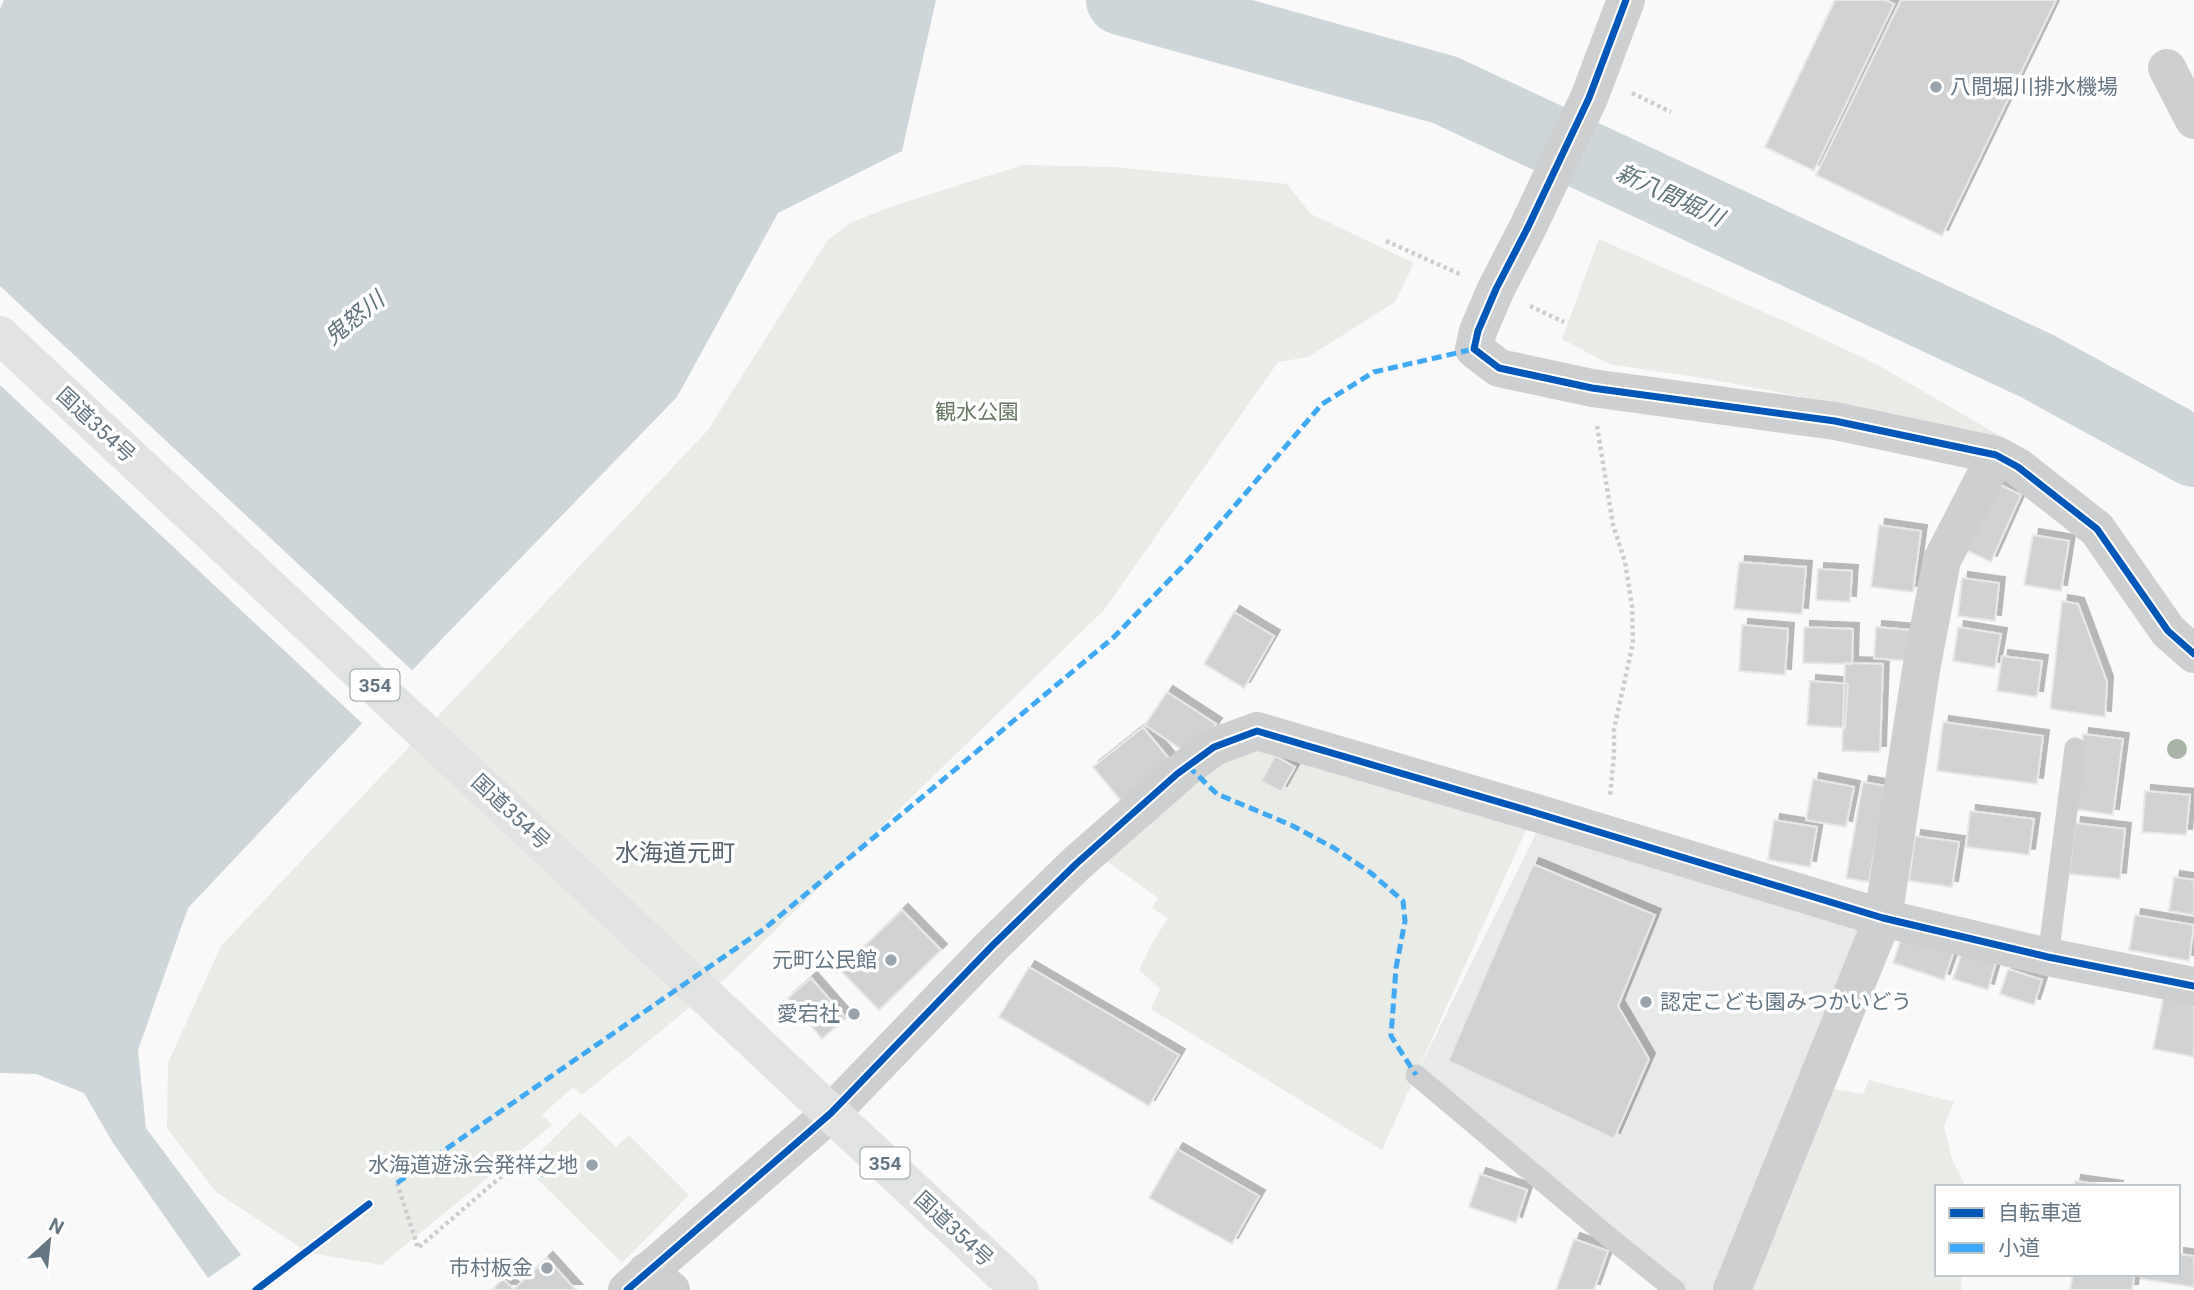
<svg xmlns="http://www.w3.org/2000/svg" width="2194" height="1290" font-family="Roboto,'Noto Sans JP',sans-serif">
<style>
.built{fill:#e8e9e9}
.green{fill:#e8ebe6}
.water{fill:#ced6d9}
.pier{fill:#f9f9f9}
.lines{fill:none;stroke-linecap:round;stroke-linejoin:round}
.river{stroke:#ced6d9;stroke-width:70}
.building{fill:#d0d2d3;stroke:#e8e8e8;stroke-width:2;filter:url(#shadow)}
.path{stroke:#cbcccd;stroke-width:4.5;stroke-dasharray:3.5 3.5;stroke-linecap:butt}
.service{stroke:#cecfd0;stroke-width:21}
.minor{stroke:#cecfd0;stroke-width:38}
.tertiary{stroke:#cecfd0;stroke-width:38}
.trunk{stroke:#e1e2e2;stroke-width:38}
.quiet{stroke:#3fa9f5;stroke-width:5;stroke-dasharray:10 5;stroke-linecap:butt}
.cycleway-casing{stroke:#fff;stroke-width:11}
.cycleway{stroke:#0057b8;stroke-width:7}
.tree{fill:#a9b3a7}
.poi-dot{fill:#99a4ac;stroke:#fff;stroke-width:2.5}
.labels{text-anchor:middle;stroke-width:7;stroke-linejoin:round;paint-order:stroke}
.shield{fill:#fff;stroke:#939fa8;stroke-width:2}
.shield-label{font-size:19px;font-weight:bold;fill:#657683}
.poi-label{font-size:21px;fill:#657683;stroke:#fff;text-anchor:end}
.park-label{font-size:21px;fill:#687a64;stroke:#fff}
.street-label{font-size:21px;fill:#657683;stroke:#fff}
.water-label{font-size:23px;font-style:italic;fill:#60757c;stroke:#fff}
.quarter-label{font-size:24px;fill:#57646e;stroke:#fff}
</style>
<defs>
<filter id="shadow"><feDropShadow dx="6" dy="-6" stdDeviation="0" flood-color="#0004"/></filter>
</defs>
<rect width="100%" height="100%" fill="#f9f9f9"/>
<!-- built -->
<path class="built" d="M1540 825 1869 930 1723 1290H1677L1416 1075Z"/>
<!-- green -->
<path class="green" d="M1023 165 1113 167 1287 184 1311 214 1414 263 1395 302 1308 357 1278 362 1104 610 727 977 582 1095 573 1087 542 1115 552 1125 381 1265 309 1253 216 1192 167 1128 168 1063 221 946 708 430 827 241 850 223 893 206Z
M1599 239 1793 325 1876 364 2014 444 1841 404 1708 379 1609 364 1562 339Z
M1250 742 1530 821 1382 1150 1151 1009 1160 989 1139 970 1151 945 1168 918 1152 908 1158 898 1103 858 1216 756Z
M1869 1080 1954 1102 1944 1126 1952 1159 1966 1187H1937V1274H1962L1961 1290H1748L1782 1219 1834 1089 1863 1094Z
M580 1112 616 1147 629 1135 689 1195 622 1263 525 1167Z"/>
<!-- water -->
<path class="water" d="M4 0H936L902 151 778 213 677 397 439 642 188 908 138 1050 146 1128 241 1255 208 1278 113 1143 84 1093 36 1074 0 1073V9Z"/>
<!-- pier -->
<path class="pier" d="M0 286 415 673 365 726 0 385Z"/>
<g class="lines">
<!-- river -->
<path class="river" d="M1121 0 1445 90 2037 366 2194 452"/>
</g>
<!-- building -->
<path class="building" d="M1835 0H1885L1894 4 1814 171 1765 147Z
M1901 0H2056L1942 236 1816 175Z
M1986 478 2021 495 1991 562 1955 545Z
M1879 525 1921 531 1913 592 1871 587Z
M2033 535 2069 541 2061 591 2024 585Z
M1739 562 1806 567 1802 614 1734 609Z
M1818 569 1852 571 1850 602 1816 600Z
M1962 578 1999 583 1995 621 1958 616Z
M2062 601 2078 604 2107 682 2105 717 2050 709Z
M1234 612 1274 636 1244 688 1204 664Z
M1742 625 1788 629 1785 675 1739 671Z
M1804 627 1853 629 1852 664 1803 663Z
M1876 627 1910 630 1907 661 1874 658Z
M1958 627 2001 634 1995 668 1953 661Z
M2002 656 2042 661 2037 697 1997 691Z
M1845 663 1883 664 1880 752 1842 751Z
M1810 681 1848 684 1845 728 1807 725Z
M1167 692 1216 724 1194 758 1145 725Z
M1943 722 2043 736 2037 784 1937 771Z
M1143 727 1176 767 1126 807 1093 767Z
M2083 734 2123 739 2113 815 2074 809Z
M1275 756 1295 767 1281 792 1261 781Z
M1813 779 1854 787 1846 827 1806 820Z
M1863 782 1886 786 1869 882 1846 878Z
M2145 791 2190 795 2186 835 2142 832Z
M1970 811 2034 819 2029 855 1966 847Z
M1774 820 1817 827 1810 867 1768 860Z
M2075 823 2125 829 2120 879 2069 874Z
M1915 836 1959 842 1952 887 1909 881Z
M1533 864 1655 915 1618 1006 1649 1059 1614 1139 1448 1061Z
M2174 877 2194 880V915L2169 911Z
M902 910 941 950 879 1010 840 970Z
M2135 915 2194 925 2189 961 2129 950Z
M1903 933 1954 951 1944 980 1893 963Z
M1962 952 1996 962 1988 990 1953 979Z
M1029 967 1179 1055 1149 1106 999 1017Z
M2008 969 2042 980 2034 1005 2000 994Z
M811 978 846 1018 822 1039 788 998Z
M2165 990 2194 995V1057L2153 1049Z
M1177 1149 1259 1196 1232 1244 1149 1198Z
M1480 1174 1527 1190 1516 1223 1469 1207Z
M2075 1181 2118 1187H2074Z
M1574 1239 1608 1251 1594 1290H1556Z
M2178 1254 2194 1256V1287L2141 1279 2142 1274H2178Z
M547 1258 576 1290H492L503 1279 514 1289Z
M2073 1274H2115L2134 1277 2132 1290H2070Z"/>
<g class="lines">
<!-- path -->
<path class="path" d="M1632 93 1671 112
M1386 241 1462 275
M1530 306 1564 322
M1597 426 1613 525 1625 562 1632 606 1633 643 1614 729V755L1610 796
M397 1183 418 1248 504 1174 519 1169"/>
<!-- service -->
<path class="service" d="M2048 957 2075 748
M1416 1075 1610 1238 1675 1290"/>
<!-- minor -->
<path class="minor" d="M1626 0 1589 98 1528 227 1496 289 1478 331 1474 349 1499 368 1592 388 1835 421 1996 455 2018 467 2097 529 2168 631 2194 654
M2167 68 2194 120
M831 1113 992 946 1076 864 1188 766 1214 747 1257 731 1533 812 1883 918 2048 957 2194 986
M646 1272 671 1290
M1732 1290 1883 918 1921 670 1942 560 1996 455"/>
<!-- tertiary -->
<path class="tertiary" d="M627 1290 831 1113"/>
<!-- trunk -->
<path class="trunk" d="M0 335 1020 1290"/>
<!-- quiet -->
<path class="quiet" d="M1188 766 1217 794 1291 825 1334 848 1371 873 1403 901 1405 921 1396 968 1391 1036 1416 1075
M519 1169 546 1175
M397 1183 764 929 1114 637 1185 564 1322 404 1374 372 1474 349"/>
<!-- cycleway casing -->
<g class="cycleway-casing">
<path id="cycleway" d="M1626 0 1589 98 1528 227 1496 289 1478 331 1474 349 1499 368 1592 388 1835 421 1996 455 2018 467 2097 529 2168 631 2194 654
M256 1290 369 1204
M627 1290 831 1113 992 946 1076 864 1177 774 1214 747 1257 731 1533 812 1883 918 2048 957 2194 986"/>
</g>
<!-- cycleway -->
<use href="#cycleway" class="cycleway"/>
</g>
<!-- trees -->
<circle class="tree" cx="2177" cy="749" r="10"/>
<!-- markers -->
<g class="poi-dot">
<circle cx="1936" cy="87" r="7"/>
<circle cx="891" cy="960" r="7"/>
<circle cx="1646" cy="1002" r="7"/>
<circle cx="854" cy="1014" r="7"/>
<circle cx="592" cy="1165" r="7"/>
<circle cx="547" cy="1268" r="7"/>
</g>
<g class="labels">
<!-- shield labels -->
<g class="shield">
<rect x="350.5" y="669.5" width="49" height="31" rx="5"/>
<rect x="860.5" y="1147.5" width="49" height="31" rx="5"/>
</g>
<g class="shield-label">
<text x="375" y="692">354</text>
<text x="885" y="1170">354</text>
</g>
<!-- poi labels -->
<g class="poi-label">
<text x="1950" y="94" text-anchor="start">八間堀川排水機場</text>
<text x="877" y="967">元町公民館</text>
<text x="1660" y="1009" text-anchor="start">認定こども園みつかいどう</text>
<text x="840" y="1021">愛宕社</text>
<text x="578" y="1172">水海道遊泳会発祥之地</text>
<text x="533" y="1275">市村板金</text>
</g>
<!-- park labels -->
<g class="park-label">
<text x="977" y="419">観水公園</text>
</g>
<!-- street labels -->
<g class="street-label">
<text transform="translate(96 425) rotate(43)" y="7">国道354号</text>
<text transform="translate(511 812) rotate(43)" y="7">国道354号</text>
<text transform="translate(954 1229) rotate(43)" y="7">国道354号</text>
</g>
<!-- water labels -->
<g class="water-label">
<text transform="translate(1670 195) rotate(25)" y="8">新八間堀川</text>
<text transform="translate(354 318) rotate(-39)" y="8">鬼怒川</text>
</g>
<!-- quarter labels -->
<g class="quarter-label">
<text x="675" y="861">水海道元町</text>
</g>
</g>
<!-- legend -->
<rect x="1935" y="1185" width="245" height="91" fill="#ffffff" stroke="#c1c8cd" stroke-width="2"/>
<rect x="1949" y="1208" width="35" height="10" fill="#0057b8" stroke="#c1c8cd" stroke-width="2"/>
<text x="1998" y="1220" font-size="21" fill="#657683">自転車道</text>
<rect x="1949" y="1243" width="35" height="10" fill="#3fa9f5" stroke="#c1c8cd" stroke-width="2"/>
<text x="1998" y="1255" font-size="21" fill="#657683">小道</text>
<!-- north arrow -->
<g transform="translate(49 1241) rotate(27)" stroke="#ffffff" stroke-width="5" paint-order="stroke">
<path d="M0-5L12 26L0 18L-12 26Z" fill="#657683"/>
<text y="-10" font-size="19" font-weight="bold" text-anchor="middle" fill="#657683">N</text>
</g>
</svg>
